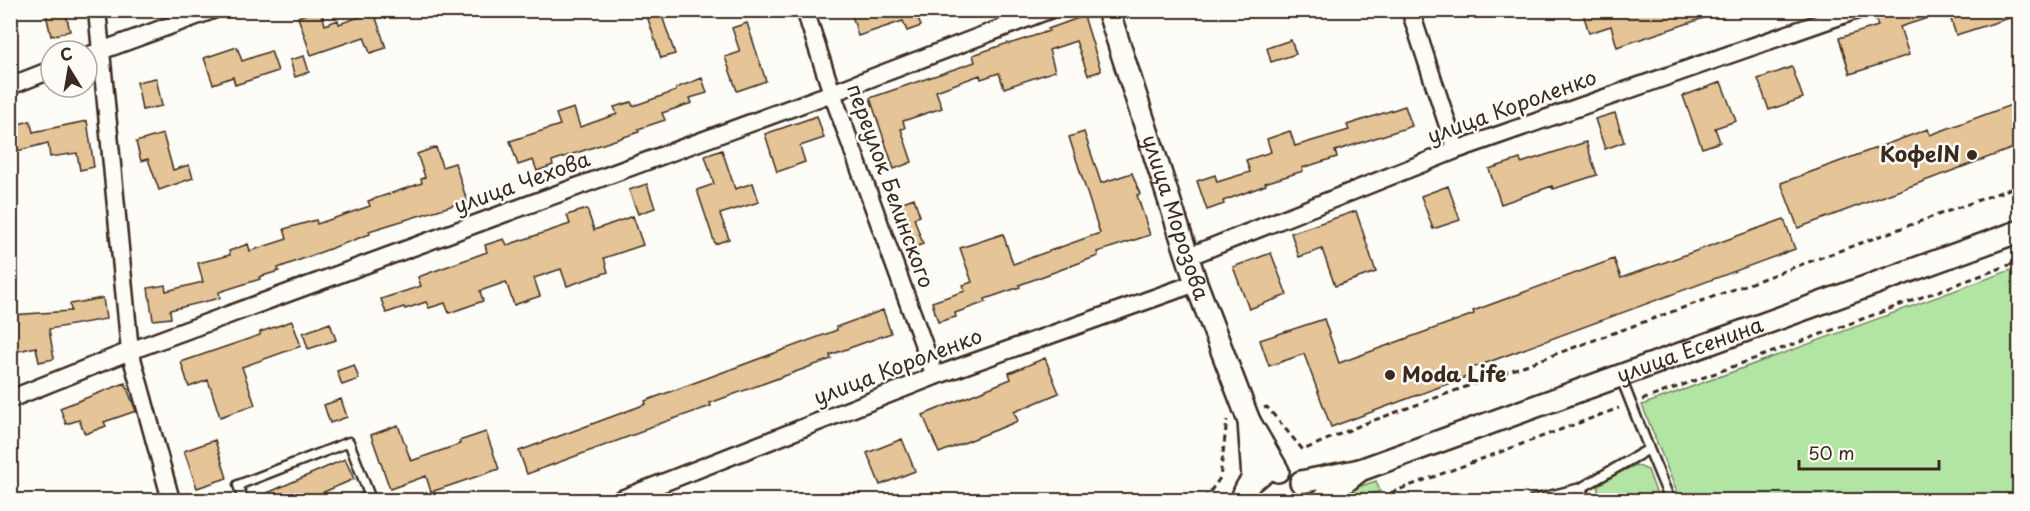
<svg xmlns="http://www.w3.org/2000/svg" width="2030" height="511" font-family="'Playpen Sans',sans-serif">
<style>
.green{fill:#b2e4a4;stroke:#768761;stroke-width:1.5}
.building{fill:#e5c597;stroke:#3b2a1e;stroke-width:1.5}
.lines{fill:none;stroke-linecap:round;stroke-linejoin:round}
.service-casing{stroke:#3b2a1e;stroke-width:13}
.minor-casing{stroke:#3b2a1e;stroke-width:21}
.tertiary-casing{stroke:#3b2a1e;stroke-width:26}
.path{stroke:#3b2a1e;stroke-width:3;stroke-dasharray:6 4.5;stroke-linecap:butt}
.service{stroke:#fdfcf7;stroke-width:8}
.minor{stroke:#fdfcf7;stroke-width:16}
.tertiary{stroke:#fdfcf7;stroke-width:21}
.poi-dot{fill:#3b2a1e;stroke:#fdfcf7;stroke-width:2}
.labels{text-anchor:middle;stroke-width:5;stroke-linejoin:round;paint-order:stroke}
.street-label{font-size:21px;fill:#3b2a1e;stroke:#fdfcf7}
.poi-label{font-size:21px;font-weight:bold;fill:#3b2a1e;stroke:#fdfcf7;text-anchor:end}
</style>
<rect width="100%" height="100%" fill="#fdfcf7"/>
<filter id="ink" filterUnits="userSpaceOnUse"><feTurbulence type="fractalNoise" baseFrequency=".0167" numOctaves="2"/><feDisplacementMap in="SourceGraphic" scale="12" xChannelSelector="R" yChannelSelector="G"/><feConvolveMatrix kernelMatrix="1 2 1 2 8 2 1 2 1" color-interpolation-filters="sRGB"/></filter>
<g filter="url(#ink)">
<!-- green -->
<path class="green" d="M2019 267V500H1680L1642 405Z
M1636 465 1648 470 1659 500H1600C1597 492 1596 486 1603 480Z
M1376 481 1380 491 1355 500H1337L1358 487Z"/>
<!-- building -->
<path class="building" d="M45 10H65L70 31 51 36Z
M317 10H321L325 25 338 20 339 24 374 12 386 48 370 53 364 37 311 55 298 17Z
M645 10H660L675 54 661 58Z
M866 10H925V13L917 16 921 26 907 31 903 21 858 36 852 15Z
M1582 10H1715L1716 14 1617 47 1611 26 1589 33Z
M1900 10H1942L1943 13 1900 27 1909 55 1850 74 1839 38 1878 26 1875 18Z
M1948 10H2019V15L1956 35Z
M1084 16 1101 71 1088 75 1076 41 1049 50 1055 71 1004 88 999 73 981 79 980 75 936 91 942 108 903 121 905 128 901 129 912 162 894 169 870 98 975 62 973 55 1008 43 1009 44 1049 31 1048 29Z
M747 23 766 81 737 91 725 57 740 52 732 28Z
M1291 40 1296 54 1271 62 1267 48Z
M237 47 242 61 271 51 278 71 235 85 233 77 213 84 204 58Z
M304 56 309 72 295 77 290 60Z
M1792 67 1803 98 1769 110 1758 79Z
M156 78 162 106 142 110 137 82Z
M702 78 707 93 690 98 692 103 662 113 665 120 638 129 639 132 552 161 553 165 537 171 533 160 518 165 510 141 560 125 556 114 574 108 580 127 617 114 614 107 631 102 633 106 676 91V88Z
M1721 82 1736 121 1715 128 1720 142 1702 148 1683 96Z
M2019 102V146L1798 228 1781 183 1928 129 1930 135Z
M1405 106 1412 126 1335 151 1337 157 1302 168 1303 171 1265 183 1266 185 1223 201 1224 204 1207 210 1197 181 1215 175 1217 182 1250 172 1246 160 1271 152 1267 139 1290 131 1295 146 1349 130 1347 125Z
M1615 113 1624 142 1605 149 1595 119Z
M817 116 824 138 800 146 805 162 777 172 765 134Z
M30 121 33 132 87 121 94 167 80 170 77 153 50 157 48 143 17 151 11 126Z
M1084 132 1101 183 1132 173 1140 194 1137 195 1150 235 1097 252 1098 256 1019 285 1020 287 985 299 986 302 955 313 956 317 938 322 932 302 965 291 963 285 972 282 960 248 1003 234 1013 264 1100 233 1069 137Z
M163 134 173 170 189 165 193 178 159 190 148 159 141 161 136 142Z
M1586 142 1597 175 1553 189 1552 186 1501 204 1489 169 1520 159 1521 163Z
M436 147 442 167 455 163 467 201 369 231 370 234 278 268 279 271 259 277 260 279 219 292 220 298 170 310 171 318 153 320 148 288 165 285 166 291 203 282 198 263 230 255 229 251 248 244 250 251 287 239 284 229 316 220 317 224 370 206 368 201 422 183 421 179 425 177 417 154Z
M722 150 735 189 753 183 759 202 720 214 729 239 715 244 697 190 714 184 705 156Z
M647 184 655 208 638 214 629 190Z
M1448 186 1460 220 1433 229 1421 196Z
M914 198 920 216 914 218 923 244 907 250 892 206Z
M587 209 594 230 633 216 643 245 604 258 608 272 567 286 561 269 534 278 540 296 514 305 506 282 480 291 483 301 449 313 445 303 429 308 426 302 405 309 404 307 386 313 381 299 421 286 418 277 487 252 485 245 504 239 507 245 570 224 567 215Z
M1356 211 1376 272 1335 286 1322 249 1299 257 1291 233Z
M1784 219 1795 249 1467 370 1469 376 1331 427 1304 354 1269 366 1260 340 1324 319 1339 363 1474 314 1473 311 1614 259 1621 278Z
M1271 253 1287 295 1249 309 1233 267Z
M103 298 106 319 49 329 54 359 39 362 36 347 10 353V315L71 311 70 304Z
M883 310 891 333 830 355 831 359 710 403 711 406 644 429V431L527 474 519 451 646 404 645 401 837 330 836 327Z
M292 321 301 346 242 367 255 405 220 417 208 380 189 387 181 362 260 335V332Z
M330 323 336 340 308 349 303 333Z
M1045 358 1059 393 1014 412 1018 421 939 453 923 415 1011 379 1009 373Z
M354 365 359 379 342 385 337 371Z
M125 383 136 411 104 422 106 426 85 434 79 420 66 424 60 408Z
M341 399 347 417 330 423 324 405Z
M398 425 411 461 460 444 459 441 486 432 499 469 431 492 426 476 390 489 371 435Z
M902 439 915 471 880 485 867 453Z
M215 440 227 478 197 488 184 451Z
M345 459 354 479 303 501H249Z"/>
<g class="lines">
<!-- service casing -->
<g class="service-casing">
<path id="service" d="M1649 449 1670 500
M243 500 238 485 349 442 370 497 360 500
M1533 500 1581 488
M1585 500 1581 488 1649 449 1621 378"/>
</g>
<!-- minor casing -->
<g class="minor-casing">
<path id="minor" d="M97 10 130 351 171 500
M805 10 832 93 935 376
M1410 10 1456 150
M87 56 213 10
M10 86 51 70
M1187 257 1456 150 1857 10
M10 399 130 351 832 93 1049 10
M619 500 935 376 1196 283"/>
</g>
<!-- tertiary casing -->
<g class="tertiary-casing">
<g id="tertiary">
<path id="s1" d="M1108 10 1196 283 1249 421"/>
<path id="s2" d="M1360 470 2020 231"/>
<path d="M1253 479 1249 421 1278 471"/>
<path d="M1301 482 1360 470 1322 500"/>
<path d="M1242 500C1245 486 1252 479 1265 472"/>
</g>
</g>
<!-- path -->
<path class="path" d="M1642 400 2020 261
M1264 408 1267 407 1303 450 1361 425 2020 185
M1204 500 1220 478 1227 420
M1371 500 1619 408"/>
<!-- service -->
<use href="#service" class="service"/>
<!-- minor -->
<use href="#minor" class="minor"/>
<!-- tertiary -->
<use href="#tertiary" class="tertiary"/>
</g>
</g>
<!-- markers -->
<g class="poi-dot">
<circle cx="1972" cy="155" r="6"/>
<circle cx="1390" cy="375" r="6"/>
</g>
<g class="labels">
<!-- street labels -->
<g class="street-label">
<text transform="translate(1512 107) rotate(-20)" y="7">улица Короленко</text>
<text transform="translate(522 183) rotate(-20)" y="7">улица Чехова</text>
<text transform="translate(890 186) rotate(70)" y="7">переулок Белинского</text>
<text dy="7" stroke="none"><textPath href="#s1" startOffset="218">улица Морозова</textPath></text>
<text dy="7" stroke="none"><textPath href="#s2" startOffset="351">улица Есенина</textPath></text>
<text transform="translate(898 367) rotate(-21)" y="7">улица Короленко</text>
</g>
<!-- poi labels -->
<g class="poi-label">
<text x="1960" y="162">КофеIN</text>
<text x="1402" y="382" text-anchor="start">Moda Life</text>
</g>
</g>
<!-- margin -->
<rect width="2030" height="511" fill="none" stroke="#fdfcf7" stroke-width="36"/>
<rect x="18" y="18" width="1994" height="475" fill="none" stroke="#3b2a1e" stroke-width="2" filter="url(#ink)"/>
<!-- north arrow -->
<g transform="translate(69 69) rotate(349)"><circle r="28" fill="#fdfcf7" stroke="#afa8a0" stroke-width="1.5"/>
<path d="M0-4.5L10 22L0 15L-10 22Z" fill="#3b2a1e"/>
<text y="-9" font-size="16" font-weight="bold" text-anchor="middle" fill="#3b2a1e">С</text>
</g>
<!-- scale -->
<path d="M1799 460v9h140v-9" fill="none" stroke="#3b2a1e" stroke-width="3"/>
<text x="1808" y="460" font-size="18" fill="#3b2a1e" stroke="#fdfcf7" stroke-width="4.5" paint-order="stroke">50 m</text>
</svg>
